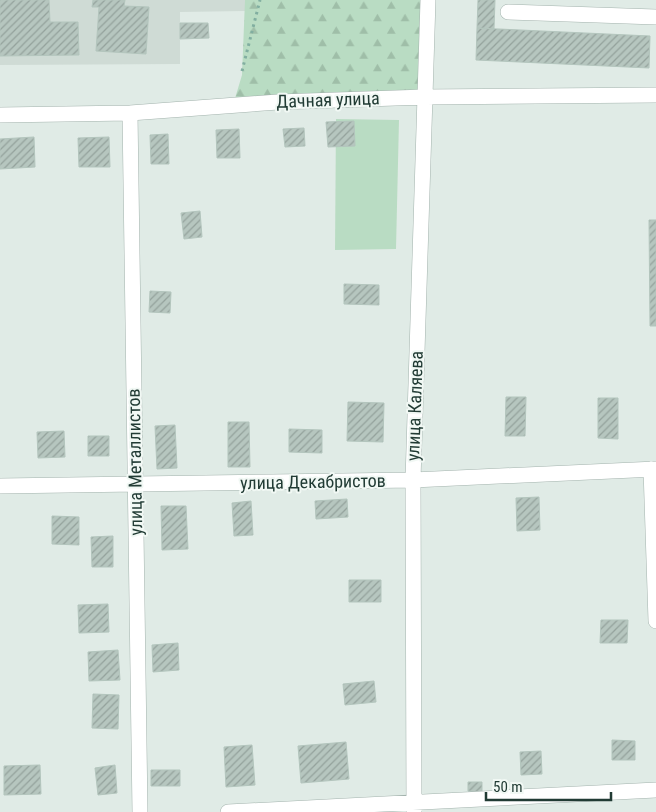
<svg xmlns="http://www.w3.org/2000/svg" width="656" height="812" font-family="'Roboto Condensed',sans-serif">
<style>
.built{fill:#cfdbd5}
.grass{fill:#b9dcc3}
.forest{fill:url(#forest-firs)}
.building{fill:url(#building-hatch);stroke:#b3c5bd}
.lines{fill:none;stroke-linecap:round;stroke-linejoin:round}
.minor-casing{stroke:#a3b3ad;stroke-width:16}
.path{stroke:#81aea0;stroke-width:3;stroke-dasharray:2.5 4;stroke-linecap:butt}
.minor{stroke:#fff;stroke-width:15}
.labels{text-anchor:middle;stroke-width:4;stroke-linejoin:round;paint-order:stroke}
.street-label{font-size:18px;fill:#213b34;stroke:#f1f8f4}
</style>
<defs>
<pattern id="forest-firs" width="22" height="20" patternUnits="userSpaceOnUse" patternTransform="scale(1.25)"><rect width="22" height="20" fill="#b9dcc3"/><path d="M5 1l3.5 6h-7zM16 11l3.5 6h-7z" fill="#9fbea8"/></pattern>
<pattern id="building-hatch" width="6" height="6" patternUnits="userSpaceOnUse" patternTransform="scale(1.25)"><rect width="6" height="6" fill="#b6c6bf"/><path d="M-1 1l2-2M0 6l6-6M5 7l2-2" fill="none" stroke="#94a29c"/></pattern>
</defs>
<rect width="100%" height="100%" fill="#e0ebe6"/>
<!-- built -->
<path class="built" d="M0 0H245V11L180 12V64L0 65Z"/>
<!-- grass -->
<path class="grass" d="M336 119 399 120 396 249 335 250Z"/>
<!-- forest -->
<path class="forest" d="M245 0H428L425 97 233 105 242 75Z"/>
<!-- building -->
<path class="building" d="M0 0H49L50 22H78L79 55 0 56Z
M93 0H125L124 6 149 7 146 54 96 51 99 7H92Z
M478 0H495L494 29 477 28Z
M180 23H208L209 38 180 39Z
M477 28 650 36 649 68 476 60Z
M354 121 355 146 328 147 326 122Z
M304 128 305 146 285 147 283 129Z
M239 129 240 158H217L216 130Z
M168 134 169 164H151L150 135Z
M34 137 35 167 0 169V139Z
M109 137 110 167H79L78 138Z
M200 211 202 237 184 239 181 213Z
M649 220H656V326H650Z
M344 284 379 285V305L344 304Z
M150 291 171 292 170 313 149 312Z
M506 397H526L525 436H505Z
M598 398H618V439L598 438Z
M348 402 384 403 383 442 347 441Z
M228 422H249L250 467H228Z
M175 425 177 468 157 469 155 426Z
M289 429 322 430V453L289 452Z
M64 431 65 457 38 458 37 432Z
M88 436H109V456H88Z
M539 497 540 530 517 531 516 498Z
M347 499 348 517 316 519 315 501Z
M251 501 253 535 234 536 232 503Z
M161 506H186L188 549 162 550Z
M52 516 79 517V545L52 544Z
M113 536V567H92L91 537Z
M349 580H381V602H349Z
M108 604 109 632 79 633 78 605Z
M601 620H628L627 643H600Z
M178 643 179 670 153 672 152 645Z
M118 650 120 680 89 681 88 652Z
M374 681 376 702 345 705 343 684Z
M93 694 119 695 118 729 92 728Z
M612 740 635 741V760H612Z
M346 742 349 779 301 783 298 746Z
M252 745 255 785 226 787 224 747Z
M541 751 542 774 521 775 520 752Z
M40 765 41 794 4 795V766Z
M115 765 117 793 98 795 95 768Z
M151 770H180V786H151Z
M468 782H482V792L468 791Z"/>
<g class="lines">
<!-- minor casing -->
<g class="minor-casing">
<path id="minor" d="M508 12 656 17
M130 113 140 812
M0 115 130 113 278 102 425 97 656 95
M651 469 656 621
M0 486 413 480 656 469
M228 812 656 790
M414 812 413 480 428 0"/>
</g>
<!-- path -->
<path class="path" d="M242 71 260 0"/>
<!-- minor -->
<use href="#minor" class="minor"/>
</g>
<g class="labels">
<!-- street labels -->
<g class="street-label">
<text transform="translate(328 100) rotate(-2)" y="6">Дачная улица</text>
<text transform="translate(415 406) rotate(-88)" y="6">улица Каляева</text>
<text transform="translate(135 462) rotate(-91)" y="6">улица Металлистов</text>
<text transform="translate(313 482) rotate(-1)" y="6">улица Декабристов</text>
</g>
</g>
<!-- scale -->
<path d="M486 792v8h125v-8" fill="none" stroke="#213b34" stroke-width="2.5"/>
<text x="493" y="792" font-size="15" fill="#213b34" stroke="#f1f8f4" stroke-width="4" paint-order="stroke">50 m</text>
</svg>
